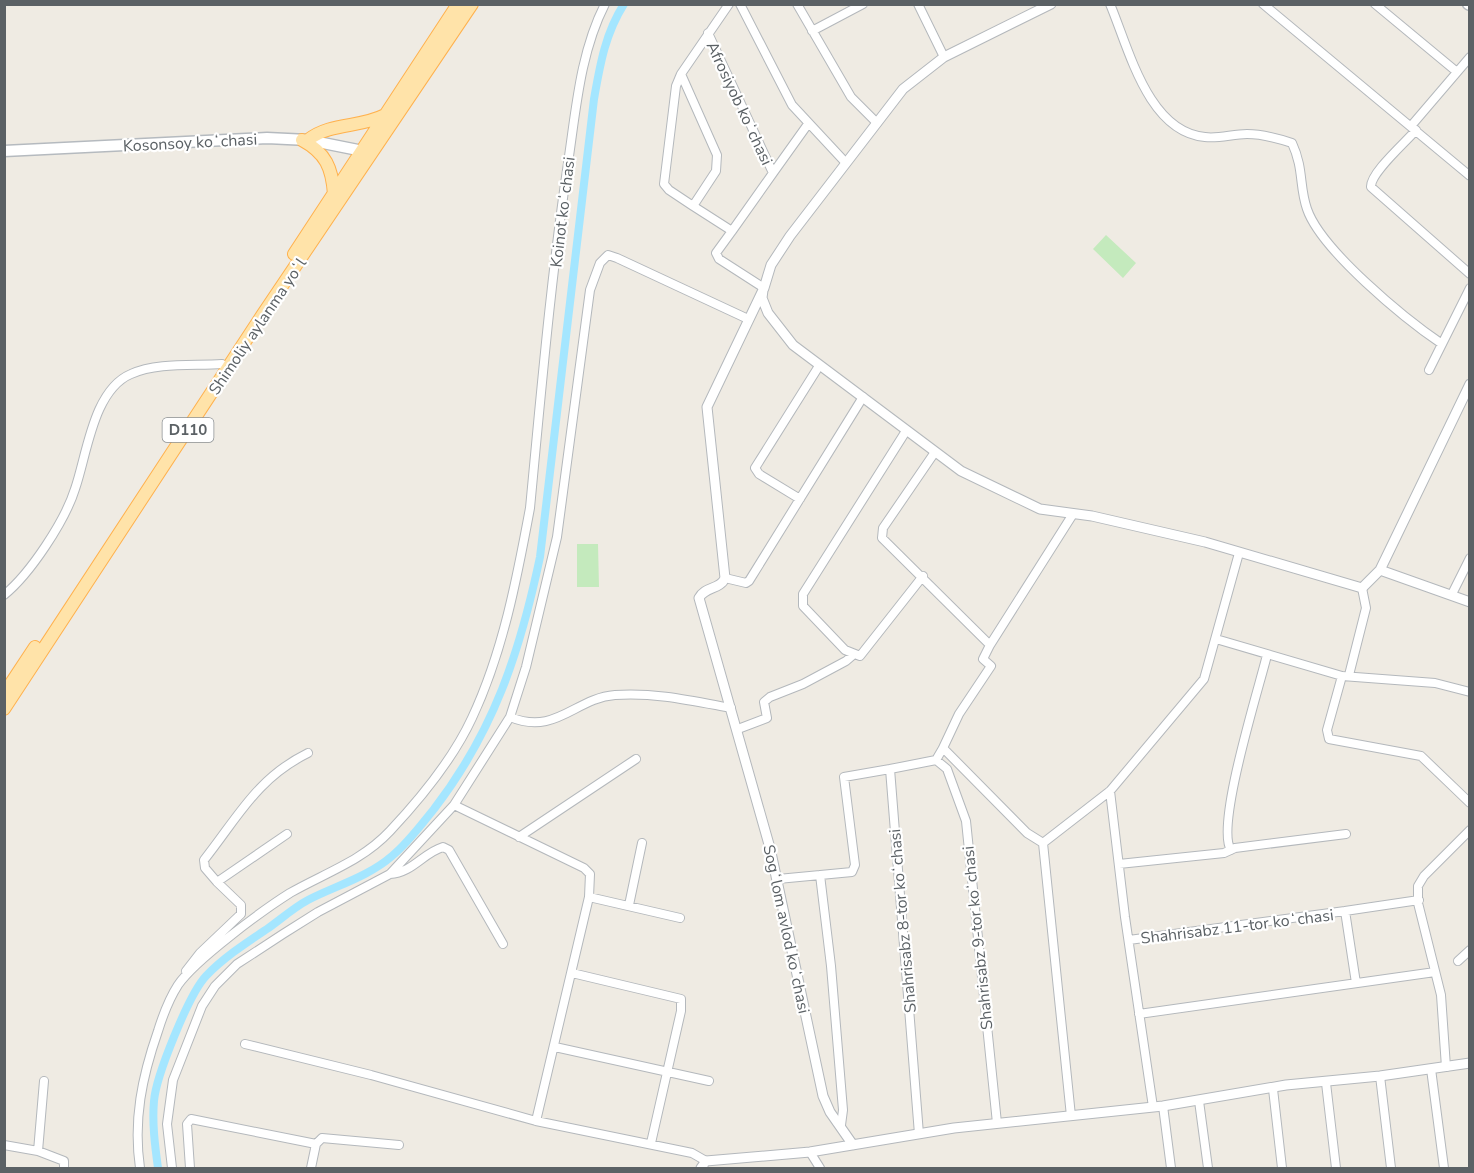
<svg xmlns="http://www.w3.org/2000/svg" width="1474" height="1173" font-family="'Nunito Sans',sans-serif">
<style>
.green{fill:#c4eabd}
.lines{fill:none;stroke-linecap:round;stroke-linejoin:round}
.canal{stroke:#a4e6ff;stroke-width:8}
.minor-casing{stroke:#b4b8bc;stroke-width:10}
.tertiary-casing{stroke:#b4b8bc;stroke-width:11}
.secondary-casing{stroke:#b5babf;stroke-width:13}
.primary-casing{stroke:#ffb14d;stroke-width:14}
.minor{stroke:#fff;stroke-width:8}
.tertiary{stroke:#fff;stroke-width:9}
.secondary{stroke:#fff;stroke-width:10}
.primary{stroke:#ffe3a9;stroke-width:12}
.labels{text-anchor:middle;stroke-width:4.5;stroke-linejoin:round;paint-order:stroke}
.shield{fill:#fff;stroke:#8c9093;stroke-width:1.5}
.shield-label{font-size:15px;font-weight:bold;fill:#5b6165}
.street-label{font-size:16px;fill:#5b6165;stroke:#fff}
</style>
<rect width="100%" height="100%" fill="#efebe3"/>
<!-- green -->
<path class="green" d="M1106 235 1136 263 1123 278 1093 249Z
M598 544 599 587H577V544Z"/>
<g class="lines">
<!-- canal -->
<path class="canal" d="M158 1168C155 1146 152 1123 154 1101 156 1076 189 994 206 976 223 958 246 943 267 929 280 920 293 908 308 900 335 886 368 877 392 856 408 843 421 825 434 809 494 731 520 652 540 557L594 99C600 65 605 34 624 4"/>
<!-- minor casing -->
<g class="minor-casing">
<path id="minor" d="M729 4 681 74 717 155 716 171 693 206 732 231 716 253 719 259 764 288
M740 4 792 105 846 163
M797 4 851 97 877 123
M918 4 944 57
M1110 4C1129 49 1148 132 1205 137 1218 139 1233 134 1247 134 1262 134 1277 138 1292 143 1304 169 1299 186 1307 209 1321 250 1405 319 1442 344
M1263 4 1470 176
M1375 4 1457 72
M812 31 863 4
M708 33 773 173 732 231
M681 74 676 86 664 184 669 190 693 206
M1411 126 1470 57
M1416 130C1406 142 1370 173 1371 187L1470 274
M773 173 808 124
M1429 370 1470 288
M906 431 803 594V606L845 650 860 656 923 576
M935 452 883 528 882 538 990 645
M800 499 759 474 755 468 819 366
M725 578 746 583 749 581 863 397
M1452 594 1470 558
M4 595C30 574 65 521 75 489 87 455 93 390 131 374 157 362 194 366 222 364
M1216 639 1342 676 1435 683 1470 692
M1349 675 1366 608 1362 588
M1342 676 1327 730 1329 739 1421 756 1470 803
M510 717C556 736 575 698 615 695 654 692 693 701 731 708
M738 729 767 718 764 702 770 697 803 684 846 661 853 655
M936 760 947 769 966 821 997 1123
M1110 791 1125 917 1153 1107
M454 805 584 868 590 874 589 897 536 1121
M519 837 636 759
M1043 843 1027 833 943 748 959 714 991 666 983 659 990 645 1073 514
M1043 843 1110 791 1204 679 1239 553
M1043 843 1071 1116
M1231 850C1215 827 1259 688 1267 655
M1119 864 1224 853 1235 848 1346 834
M390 874C412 873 423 853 443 847L449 850 503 944
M820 875 831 966 843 1110 841 1125
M778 879 852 872 855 865 844 777 890 769
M217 882 205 868 204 860C238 817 257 778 308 753
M589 897 680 918
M629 905 642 843
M1345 911 1419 900
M1129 940 1345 911 1356 983
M1458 961 1470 950
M186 971 200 953 241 914V905L217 882 287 834
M572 973 681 999V1011L651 1143
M1139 1014 1435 972
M245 1044 371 1075 536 1121 692 1153 706 1161
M555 1047 709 1081
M1446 1067 1441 995 1418 903V886L1424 876 1470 830
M1431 1069 1444 1168
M1380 1076 1391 1168
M1326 1083 1336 1168
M1273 1089 1282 1168
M1199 1101 1208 1168
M1163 1106 1171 1168
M919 1134 890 769 936 760 943 748
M4 1145 38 1151 64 1161V1168
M38 1151 44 1081
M810 1152 820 1168
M140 1168C133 1120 142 1077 158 1031 163 1015 169 999 178 985 195 960 263 910 290 893 325 873 362 861 390 831 421 798 453 759 472 718 503 652 517 578 530 508 541 393 551 277 568 163 576 110 580 53 605 4
M172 1168 167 1124 173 1080 202 1006 215 986 237 964 283 934 318 912 390 874 454 805 510 717 526 667 557 537 590 290 600 263 608 255 617 258 748 319
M190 1168 187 1124 191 1119 316 1144
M311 1168 316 1144 322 1138 399 1145"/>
</g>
<!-- tertiary casing -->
<g class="tertiary-casing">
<path id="tertiary" d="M763 290 762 298 768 313 793 345 961 471 1040 509 1092 516 1205 542 1362 588 1380 570 1470 384
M1380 570 1470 602
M853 1145 830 1112 823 1096 770 848 699 598C705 586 720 590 725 578L707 407 764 288 771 265 790 236 903 89 944 57 1051 4
M701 1168 706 1161 810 1152 954 1128 1163 1106 1286 1085 1380 1076 1470 1063"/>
</g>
<!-- secondary casing -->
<g class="secondary-casing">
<path id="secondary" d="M1468 4 1470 5
M4 151 267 138 308 140 368 152"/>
</g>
<!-- primary casing -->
<g class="primary-casing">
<path id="primary" d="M302 140C326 153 332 168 334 194
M308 140C331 122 360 128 385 115
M294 254 458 4
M4 694 35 647
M4 709 263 314 472 4"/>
</g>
<!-- minor -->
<use href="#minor" class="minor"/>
<!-- tertiary -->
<use href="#tertiary" class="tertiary"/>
<!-- secondary -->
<use href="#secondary" class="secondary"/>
<!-- primary -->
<use href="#primary" class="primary"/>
</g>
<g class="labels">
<!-- shield labels -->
<rect class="shield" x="162.5" y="418" width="51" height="24" rx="4.5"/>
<g class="shield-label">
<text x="188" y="435">D110</text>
</g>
<!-- street labels -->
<g class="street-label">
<text transform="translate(740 103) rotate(65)" y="6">Afrosiyob koʻchasi</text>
<text transform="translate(190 142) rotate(-3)" y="6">Kosonsoy koʻchasi</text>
<text transform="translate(562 212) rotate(-83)" y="6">Koinot koʻchasi</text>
<text transform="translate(257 326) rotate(-56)" y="6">Shimoliy aylanma yoʻl</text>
<text transform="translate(902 921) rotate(-95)" y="6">Shahrisabz 8-tor koʻchasi</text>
<text transform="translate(1237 926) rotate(-7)" y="6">Shahrisabz 11-tor koʻchasi</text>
<text transform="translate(787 929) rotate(78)" y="6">Sogʻlom avlod koʻchasi</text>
<text transform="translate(977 938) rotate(-96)" y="6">Shahrisabz 9-tor koʻchasi</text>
</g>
</g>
<!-- border -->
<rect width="1474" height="1173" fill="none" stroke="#5b6165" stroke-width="12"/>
</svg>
